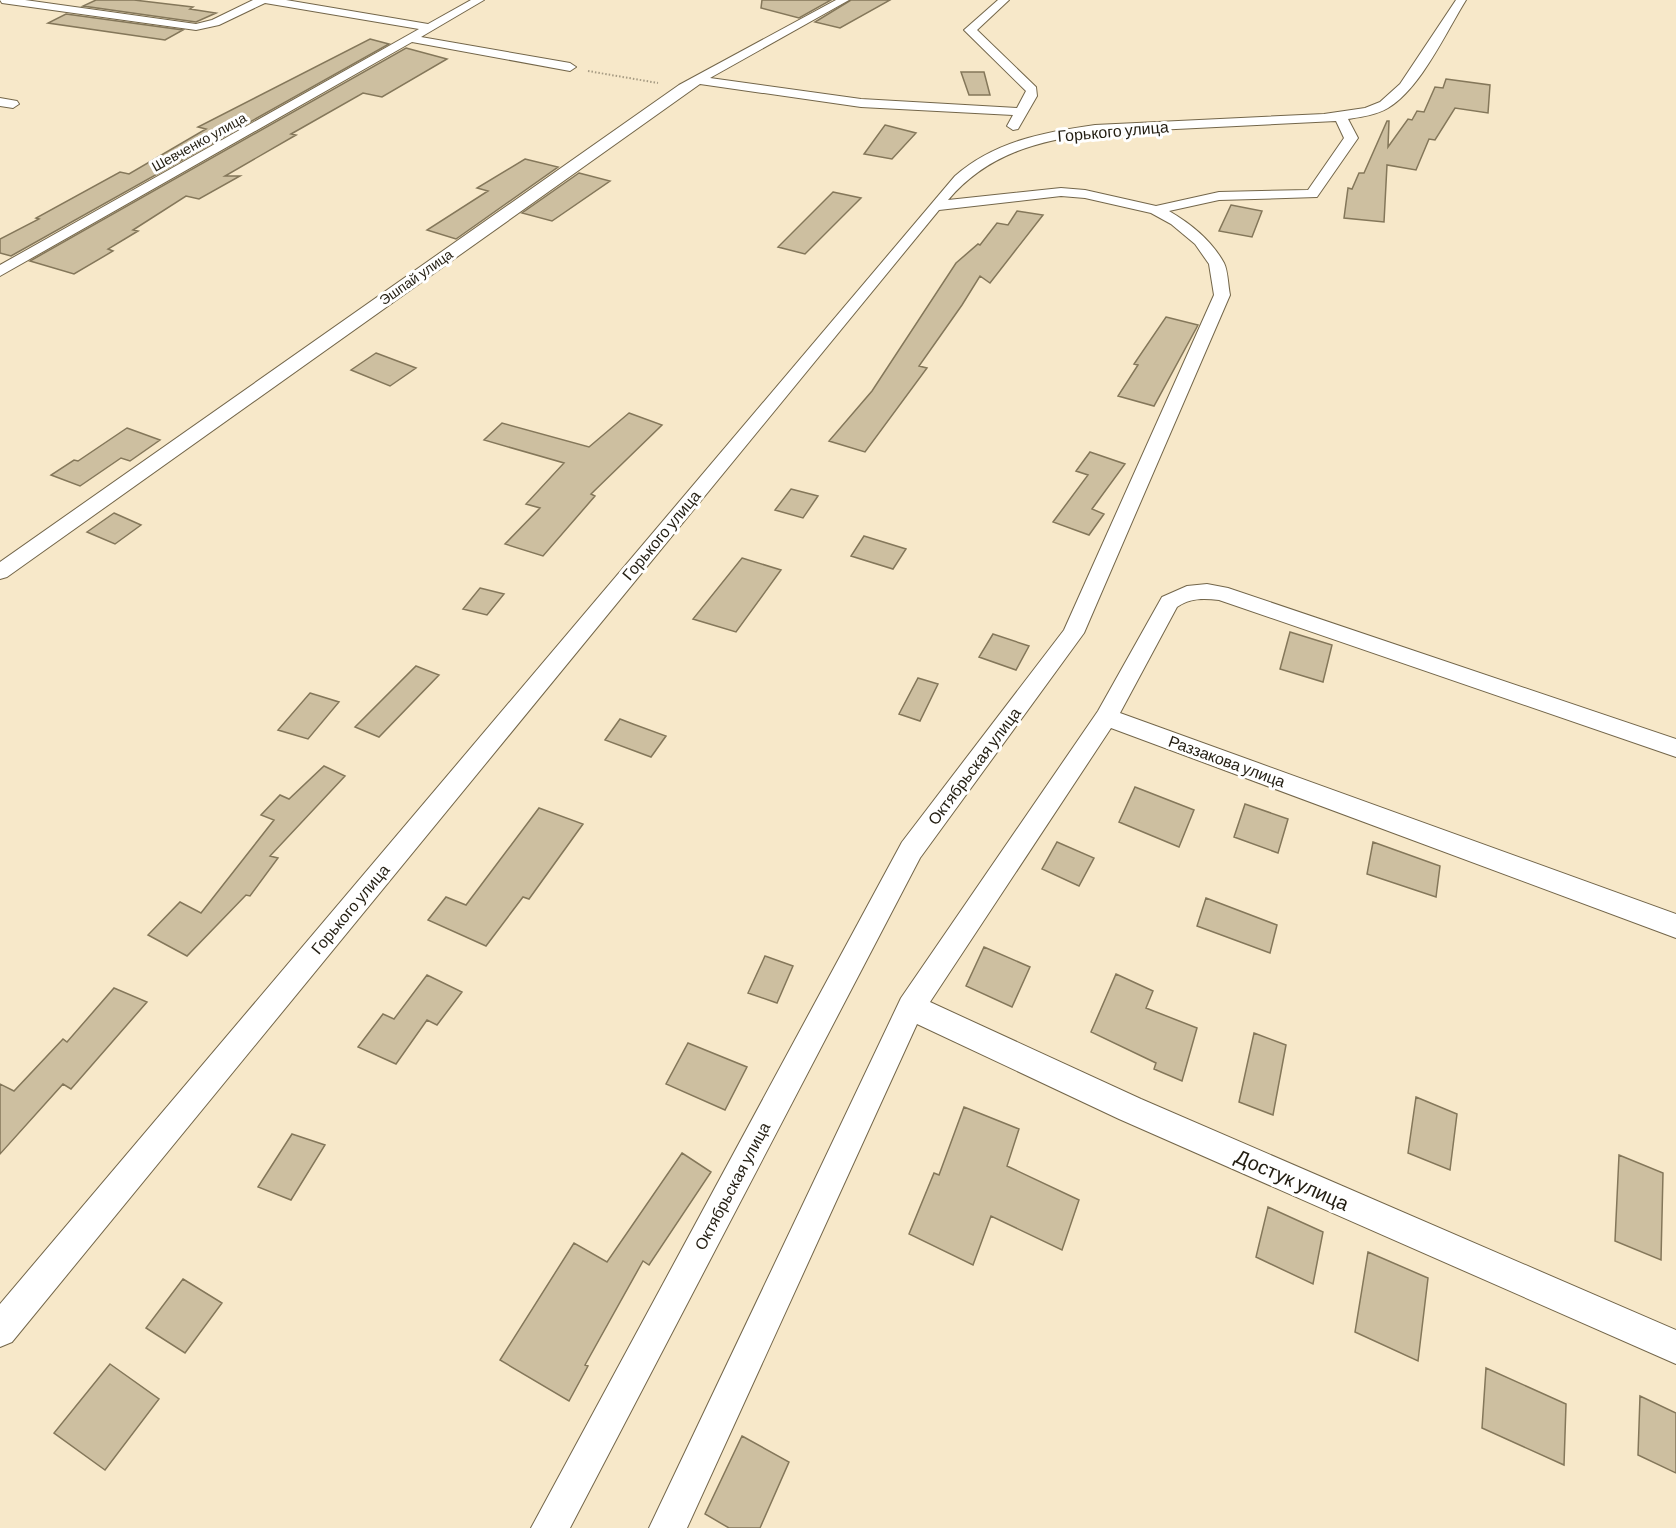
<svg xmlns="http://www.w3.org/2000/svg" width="1676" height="1528" font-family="Barlow,sans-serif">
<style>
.building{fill:#cdbfa0;stroke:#84775a;stroke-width:1.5}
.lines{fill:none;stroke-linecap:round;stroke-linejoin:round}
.minor-casing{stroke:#73664a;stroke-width:2}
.path{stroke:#a69b83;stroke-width:2;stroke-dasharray:1.5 2;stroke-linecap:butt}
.minor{fill:#fff;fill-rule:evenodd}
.labels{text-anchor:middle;stroke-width:6;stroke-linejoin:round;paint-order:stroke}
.far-street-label{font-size:14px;fill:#231e12;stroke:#fff}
.street-label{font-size:16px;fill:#231e12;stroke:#fff}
.near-street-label{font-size:20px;fill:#231e12;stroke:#fff}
</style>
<rect width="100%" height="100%" fill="#f7e8c9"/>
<!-- building -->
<path class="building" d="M96 0H134L193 7 190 9 216 13 196 22 83 6Z
M762 0H831L799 18 761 8Z
M851 0H890L840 28 815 22Z
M66 14 183 30 165 40 48 23Z
M370 39 389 44 11 256 0 253V239L39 219 36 218 120 172 129 174 206 129 198 127Z
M406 48 447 59 382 97 363 93 291 134 296 135 225 176H240L199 199 186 196 133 230 138 231 108 249 113 251 74 274 30 261Z
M961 72H984L990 95H969Z
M1446 79 1490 85 1488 113 1455 108 1435 140 1429 139 1416 170 1387 165 1384 222 1344 218 1348 188 1352 189 1359 173H1364L1387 121H1389L1388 147 1408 119 1412 120 1417 111 1424 112 1435 87 1443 88Z
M885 125 916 133 892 159 864 154Z
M525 159 558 167 456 239 427 230 488 191 477 188Z
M579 173 610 181 552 221 522 213Z
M833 192 861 198 805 254 778 247Z
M1231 205 1262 211 1252 237 1219 231Z
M1017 211 1043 215 990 283 980 276 962 305 919 366 927 368 865 452 829 441 872 391 956 263 978 244 980 245 997 223 1008 225Z
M1166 317 1198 325 1154 406 1118 396 1138 365 1134 364Z
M376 353 416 368 390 386 351 370Z
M629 413 662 425 591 494 595 496 543 556 505 544 540 508 526 504 564 463 484 440 502 423 589 447Z
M127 428 160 440 130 461 121 458 80 486 51 475 74 460 78 461Z
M1090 452 1125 464 1092 509 1104 514 1089 535 1053 522 1088 475 1076 471Z
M791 489 818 496 803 518 775 510Z
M114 513 141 525 115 544 87 532Z
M864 536 906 549 893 569 851 556Z
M742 558 781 570 736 632 693 619Z
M480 588 504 594 487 615 463 609Z
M1290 632 1332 645 1323 682 1280 669Z
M993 634 1029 646 1016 670 979 657Z
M416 666 439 675 379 737 355 727Z
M918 678 938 684 920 721 899 714Z
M310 693 339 702 308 739 278 730Z
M620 719 633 724 666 736 651 757 605 740Z
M324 766 345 776 270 856 278 858 250 896 246 895 187 956 148 935 180 902 201 913 274 820 261 815 280 795 289 799Z
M1135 787 1194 810 1179 847 1119 822Z
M1245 804 1288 819 1278 853 1234 837Z
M539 808 583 824 529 899 523 897 486 946 428 920 446 897 466 905Z
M1057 842 1094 858 1079 886 1042 869Z
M1373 842 1440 866 1436 897 1367 874Z
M1206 898 1277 925 1270 953 1197 926Z
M984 947 1030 967 1012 1007 966 986Z
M765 956 793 966 777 1003 748 993Z
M1116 974 1153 991 1146 1008 1197 1028 1182 1081 1154 1069 1156 1063 1091 1032Z
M427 975 462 992 437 1025 427 1020 396 1064 358 1047 383 1014 394 1019Z
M114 988 147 1002 71 1089 63 1084 0 1154V1084L14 1091 63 1039 67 1042Z
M1254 1033 1286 1045 1273 1115 1239 1102Z
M688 1043 747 1067 725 1110 666 1084Z
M1416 1097 1457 1114 1450 1170 1408 1153Z
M964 1107 1019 1129 1007 1166 1079 1200 1062 1250 991 1216 973 1265 909 1234 934 1173 939 1175Z
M292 1134 325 1145 291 1200 258 1187Z
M682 1153 711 1172 649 1265 643 1261 585 1365 588 1366 569 1401 500 1360 574 1243 607 1262Z
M1619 1155 1663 1173 1661 1260 1615 1241Z
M1268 1207 1323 1232 1313 1284 1256 1257Z
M1368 1252 1428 1278 1418 1361 1355 1332Z
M183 1279 222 1303 185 1353 146 1328Z
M110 1364 159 1399 105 1470 54 1433Z
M1486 1368 1566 1404 1564 1465 1482 1428Z
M1640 1396 1676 1413V1473L1638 1455Z
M742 1436 789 1462 760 1528H729L705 1514Z"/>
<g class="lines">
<!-- minor casing -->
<g class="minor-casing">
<path id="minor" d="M0 0H25L196 24 212 20 253 0H286L428 24 471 0H484L421 37 570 63 576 67 570 71 412 42 0 276V265L419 29 265 3 219 25 196 30 2 3Z
M836 0H849L710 78 861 99 1017 108 1026 91 964 30 998 0H1009L977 30 1036 87 1037 96 1018 129 1013 130 1007 126 1013 115 861 107 700 84 7 577 0 579V562L679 85Z
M1456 0H1466C1446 32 1421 88 1388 108 1376 115 1361 117 1348 119L1358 138 1317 197 1219 200 1169 211C1190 223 1212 241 1224 263 1228 271 1228 285 1230 295L1084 633 920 858 570 1528H531L902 842 1064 630 1214 295 1209 264 1195 244 1171 224 1151 213 1085 198 1061 196 939 210 12 1342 0 1347V1304L955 176C995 141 1045 132 1095 125L1324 114 1365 108 1380 102 1400 84ZM1336 121 1344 138 1308 190 1219 192 1156 206 1085 190 1061 188 948 200C987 154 1037 141 1095 133Z
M0 98 17 101 19 104 13 108 0 106Z
M1207 584 1228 588 1676 739V757L1219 600C1203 598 1190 598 1177 607L1120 713 1676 914V938L1111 728 930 1002 1141 1099 1676 1330V1364L1119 1119 917 1024 687 1528H649L901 998 1098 711 1162 597 1187 586Z"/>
</g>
<!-- path -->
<path class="path" d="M588 71 658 83"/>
<!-- minor -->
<use href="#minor" class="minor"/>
</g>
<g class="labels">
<!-- far-street labels -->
<g class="far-street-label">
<text transform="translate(199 142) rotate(-29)" y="5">Шевченко улица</text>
<text transform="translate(416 277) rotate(-35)" y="5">Эшпай улица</text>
</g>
<!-- street labels -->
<g class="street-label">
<text transform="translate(1113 131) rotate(-5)" y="6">Горького улица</text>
<text transform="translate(661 535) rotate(-50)" y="6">Горького улица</text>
<text transform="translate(1227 761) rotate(20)" y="6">Раззакова улица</text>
<text transform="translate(974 766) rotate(-53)" y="6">Октябрьская улица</text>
<text transform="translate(350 909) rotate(-50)" y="6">Горького улица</text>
<text transform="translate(732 1186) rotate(-62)" y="6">Октябрьская улица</text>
</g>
<!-- near-street labels -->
<g class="near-street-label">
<text transform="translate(1292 1180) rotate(24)" y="7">Достук улица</text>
</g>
</g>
</svg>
